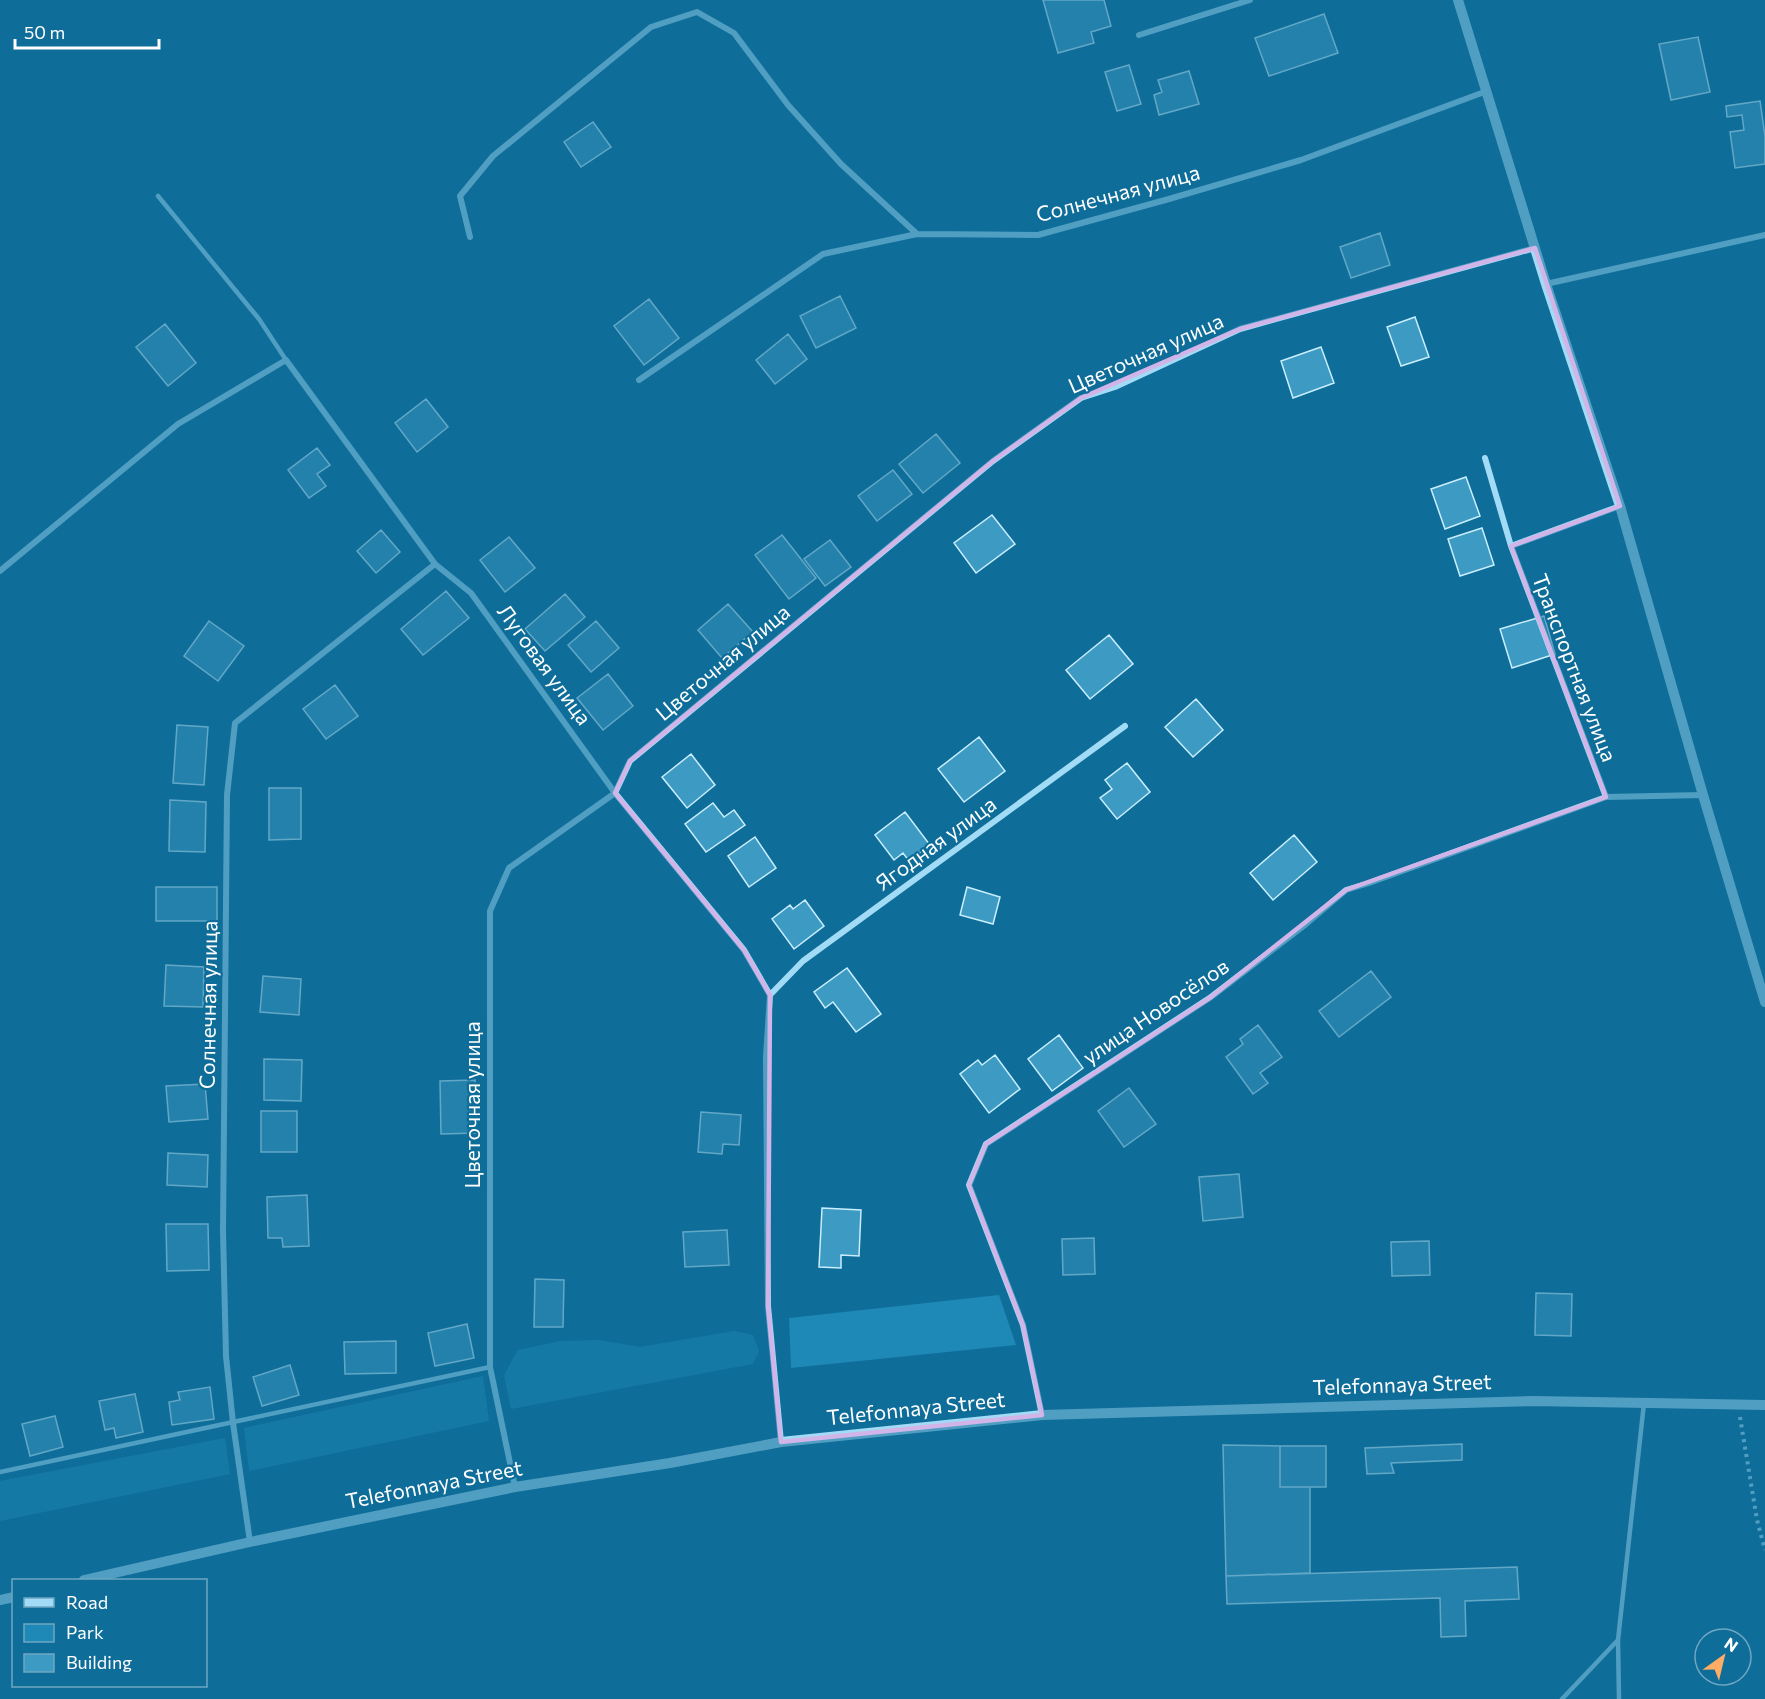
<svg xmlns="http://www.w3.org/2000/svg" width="1765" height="1699" font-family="Commissioner,sans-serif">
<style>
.green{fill:#1e88b7}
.building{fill:#3d9ac2;stroke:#c9eefe;stroke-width:1.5}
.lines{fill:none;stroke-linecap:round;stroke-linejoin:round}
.path{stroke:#a1dbf5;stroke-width:4;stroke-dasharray:3 4.5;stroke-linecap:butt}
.service{stroke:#a1dbf5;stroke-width:4.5}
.minor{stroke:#a1dbf5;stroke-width:6}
.tertiary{stroke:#a1dbf5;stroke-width:10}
.marked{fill:none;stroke:#d1b5e9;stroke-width:4.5;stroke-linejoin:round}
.labels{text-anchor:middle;stroke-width:4.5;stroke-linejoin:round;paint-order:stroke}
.street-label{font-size:21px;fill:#fff;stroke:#0f6d99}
</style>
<rect width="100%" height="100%" fill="#0f6d99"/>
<!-- green -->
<path class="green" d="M999 1295 1016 1345 791 1368 789 1318Z
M734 1331 753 1335 759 1351 753 1364 511 1409 504 1375 518 1350 561 1341 599 1340 640 1347Z
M483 1376 489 1421 249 1471 244 1428Z
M225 1438 230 1474 0 1521V1481Z"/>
<!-- building -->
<path class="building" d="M1043 0H1104L1111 26 1091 32 1094 43 1058 53Z
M1324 14 1338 53 1269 76 1255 38Z
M1698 37 1710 92 1671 100 1659 44Z
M1129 65 1141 104 1117 111 1105 72Z
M1189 71 1199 104 1159 115 1154 95 1162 92 1158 80Z
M1760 101 1765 136V164L1735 168 1730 132 1744 130 1742 115 1727 117 1726 106Z
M593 122 611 147 581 167 564 142Z
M1380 233 1390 265 1351 278 1340 247Z
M840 296 856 328 816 348 800 316Z
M649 299 679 338 644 365 614 326Z
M1415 317 1429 357 1401 366 1387 327Z
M165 324 196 363 168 386 136 347Z
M788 334 807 359 775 384 756 360Z
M1321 347 1334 383 1293 398 1281 361Z
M426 399 448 427 417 452 395 423Z
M936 434 960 463 923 493 899 464Z
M317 448 330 465 317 474 326 486 309 498 288 470Z
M893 470 912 494 877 521 858 496Z
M1466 477 1480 516 1445 529 1431 489Z
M992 515 1015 544 976 573 954 543Z
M1482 528 1494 565 1460 576 1448 539Z
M381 530 400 552 376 573 357 551Z
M782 535 816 578 789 599 755 555Z
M509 537 535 568 505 592 480 560Z
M830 540 851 567 825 586 804 559Z
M446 591 469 618 423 655 401 629Z
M565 594 585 617 545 651 525 629Z
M728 604 753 632 722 658 698 630Z
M1544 616 1555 654 1512 668 1500 629Z
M209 621 244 646 218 681 184 656Z
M596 621 619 648 591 672 568 645Z
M1109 635 1133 664 1090 699 1066 670Z
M608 674 633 706 603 730 577 698Z
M335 685 358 716 326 739 303 709Z
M1196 699 1223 730 1193 757 1165 727Z
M177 725 208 727 204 785 173 783Z
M979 737 1005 771 964 802 938 769Z
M691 754 715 785 687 808 662 777Z
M1127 763 1150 792 1117 819 1100 798 1112 789 1105 780Z
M269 788H301V839L269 840Z
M170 800 206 802 205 852 169 851Z
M713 803 724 817 734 810 745 825 706 852 685 824Z
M905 812 930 845 909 861 903 853 894 860 875 835Z
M1294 835 1317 862 1273 900 1250 873Z
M755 837 776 868 749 887 728 856Z
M156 887H217V921H156Z
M967 887 1000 897 993 924 960 915Z
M805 900 824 926 794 949 772 919 790 905 793 909Z
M166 965 204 967 203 1007 164 1006Z
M847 968 881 1014 856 1032 833 1002 825 1008 814 992Z
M1371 971 1391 997 1339 1037 1319 1011Z
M263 976 301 979 299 1015 260 1012Z
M1258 1025 1282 1057 1260 1073 1268 1083 1253 1094 1226 1057 1243 1044 1240 1039Z
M1059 1035 1083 1068 1052 1091 1028 1059Z
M995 1055 1020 1089 989 1113 960 1074 978 1060 982 1065Z
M264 1059 302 1060 301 1101 264 1100Z
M475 1080 476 1133 441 1134 440 1081Z
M205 1084 208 1119 169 1122 166 1086Z
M1129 1088 1156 1124 1124 1147 1098 1111Z
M261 1111H297V1152H261Z
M701 1112 741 1115 739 1145 723 1144 722 1154 698 1152Z
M168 1153 208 1155 207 1187 167 1185Z
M1239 1174 1243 1217 1203 1221 1199 1177Z
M307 1195 309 1246 283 1247 282 1238H268L267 1197Z
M822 1208 861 1210 859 1256 841 1255V1268L819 1267Z
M166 1224H208L209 1270 167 1271Z
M727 1230 729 1265 685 1267 683 1232Z
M1094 1238 1095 1274 1063 1275 1062 1239Z
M1429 1241 1430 1275 1392 1276 1391 1242Z
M535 1279 564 1280 563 1327H534Z
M1536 1293 1572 1294 1571 1336 1535 1335Z
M467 1324 474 1358 435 1366 428 1333Z
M396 1341V1373L345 1374 344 1342Z
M290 1365 299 1395 262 1406 253 1377Z
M210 1387 214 1419 172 1425 169 1402 180 1400 178 1392Z
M135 1394 143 1432 116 1438 114 1428 105 1430 99 1401Z
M55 1416 63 1447 30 1456 22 1424Z
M1462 1444V1460L1391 1463 1394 1473 1367 1474 1365 1448Z
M1223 1445 1280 1446V1487H1310V1573L1226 1576Z
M1280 1446H1326V1487H1280Z
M1517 1567 1519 1599 1465 1601 1466 1636 1441 1637 1440 1598 1227 1604 1226 1576Z"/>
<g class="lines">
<!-- path -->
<path class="path" d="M1740 1417 1757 1520 1765 1550"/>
<!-- service -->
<path class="service" d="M158 196 259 319 286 360
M0 1472 490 1367
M1562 1699 1618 1640
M1619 1699 1618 1640 1644 1403"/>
<!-- minor -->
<path class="minor" d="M1139 35 1250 0
M470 237 460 196 493 156 651 27 697 12 734 33 788 105 841 164 917 234
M1546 284 1765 235
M639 380 823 254 917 234 1038 235 1169 199 1301 160 1487 91
M1485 458 1511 546 1606 797 1703 795
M1511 546 1620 506
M0 571 178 424 286 360 435 564 471 593 615 793 744 950 770 995
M770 995 766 1057 768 1306 781 1442
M770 995 803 961 1125 726
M1042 1415 1023 1325 969 1185 986 1144 1211 997 1306 924 1346 890 1369 883 1606 797
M515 1487 490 1367V911L509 868 615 793 630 761 993 461 1081 398 1115 387 1240 329 1535 248
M250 1542 233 1423 226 1356 223 1231 227 795 235 723 435 564"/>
<!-- tertiary -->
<path class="tertiary" d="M1458 0 1546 284 1620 506 1703 795 1765 1002
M84 1580 250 1542 515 1487 670 1463 781 1442 1042 1415 1533 1401 1765 1405
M0 1600 14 1597"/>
</g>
<!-- marked area -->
<path d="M0 0H1765V1699H0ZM1535 248 1620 506 1511 546 1606 797 1346 890 1211 997 986 1144 969 1185 1023 1325 1042 1415 781 1442 768 1306 770 995 744 950 615 793 630 761 993 461 1081 398 1240 329Z" fill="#0f6d99" fill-opacity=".55" fill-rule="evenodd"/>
<path class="marked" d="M1535 248 1620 506 1511 546 1606 797 1346 890 1211 997 986 1144 969 1185 1023 1325 1042 1415 781 1442 768 1306 770 995 744 950 615 793 630 761 993 461 1081 398 1240 329Z"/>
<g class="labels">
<!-- street labels -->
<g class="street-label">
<text transform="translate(1118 194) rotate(-15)" y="7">Солнечная улица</text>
<text transform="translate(1146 354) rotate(-24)" y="7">Цветочная улица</text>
<text transform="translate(723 663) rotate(-40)" y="7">Цветочная улица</text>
<text transform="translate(544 665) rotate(54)" y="7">Луговая улица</text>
<text transform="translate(1574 668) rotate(69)" y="7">Транспортная улица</text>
<text transform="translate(936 844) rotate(-36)" y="7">Ягодная улица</text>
<text transform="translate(209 1005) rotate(-89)" y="7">Солнечная улица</text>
<text transform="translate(1156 1012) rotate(-34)" y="7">улица Новосёлов</text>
<text transform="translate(473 1105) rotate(-90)" y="7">Цветочная улица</text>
<text transform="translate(1402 1385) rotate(-2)" y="7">Telefonnaya Street</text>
<text transform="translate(916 1409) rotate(-6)" y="7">Telefonnaya Street</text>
<text transform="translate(434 1485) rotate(-11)" y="7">Telefonnaya Street</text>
</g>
</g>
<!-- legend -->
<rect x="12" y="1579" width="195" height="108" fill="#0f6d99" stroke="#6fa7c2" stroke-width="1.5"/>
<rect x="24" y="1598" width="30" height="9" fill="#a1dbf5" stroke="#6fa7c2" stroke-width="1.5"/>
<text x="66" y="1609" font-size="18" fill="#ffffff">Road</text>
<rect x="24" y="1624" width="30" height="18" fill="#1e88b7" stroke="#6fa7c2" stroke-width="1.5"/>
<text x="66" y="1639" font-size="18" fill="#ffffff">Park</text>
<rect x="24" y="1654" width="30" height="18" fill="#3d9ac2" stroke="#6fa7c2" stroke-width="1.5"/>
<text x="66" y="1669" font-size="18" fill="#ffffff">Building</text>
<!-- north arrow -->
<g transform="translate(1723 1657) rotate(34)"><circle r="28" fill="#0f6d99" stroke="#6fa7c2" stroke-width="1.5"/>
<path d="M0-4.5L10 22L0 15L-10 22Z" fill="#ffac64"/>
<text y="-9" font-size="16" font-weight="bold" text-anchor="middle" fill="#ffffff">N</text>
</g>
<!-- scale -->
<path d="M15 39v9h144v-9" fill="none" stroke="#ffffff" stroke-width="3"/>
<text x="24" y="39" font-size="18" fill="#ffffff" stroke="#0f6d99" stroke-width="4.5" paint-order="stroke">50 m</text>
</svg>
